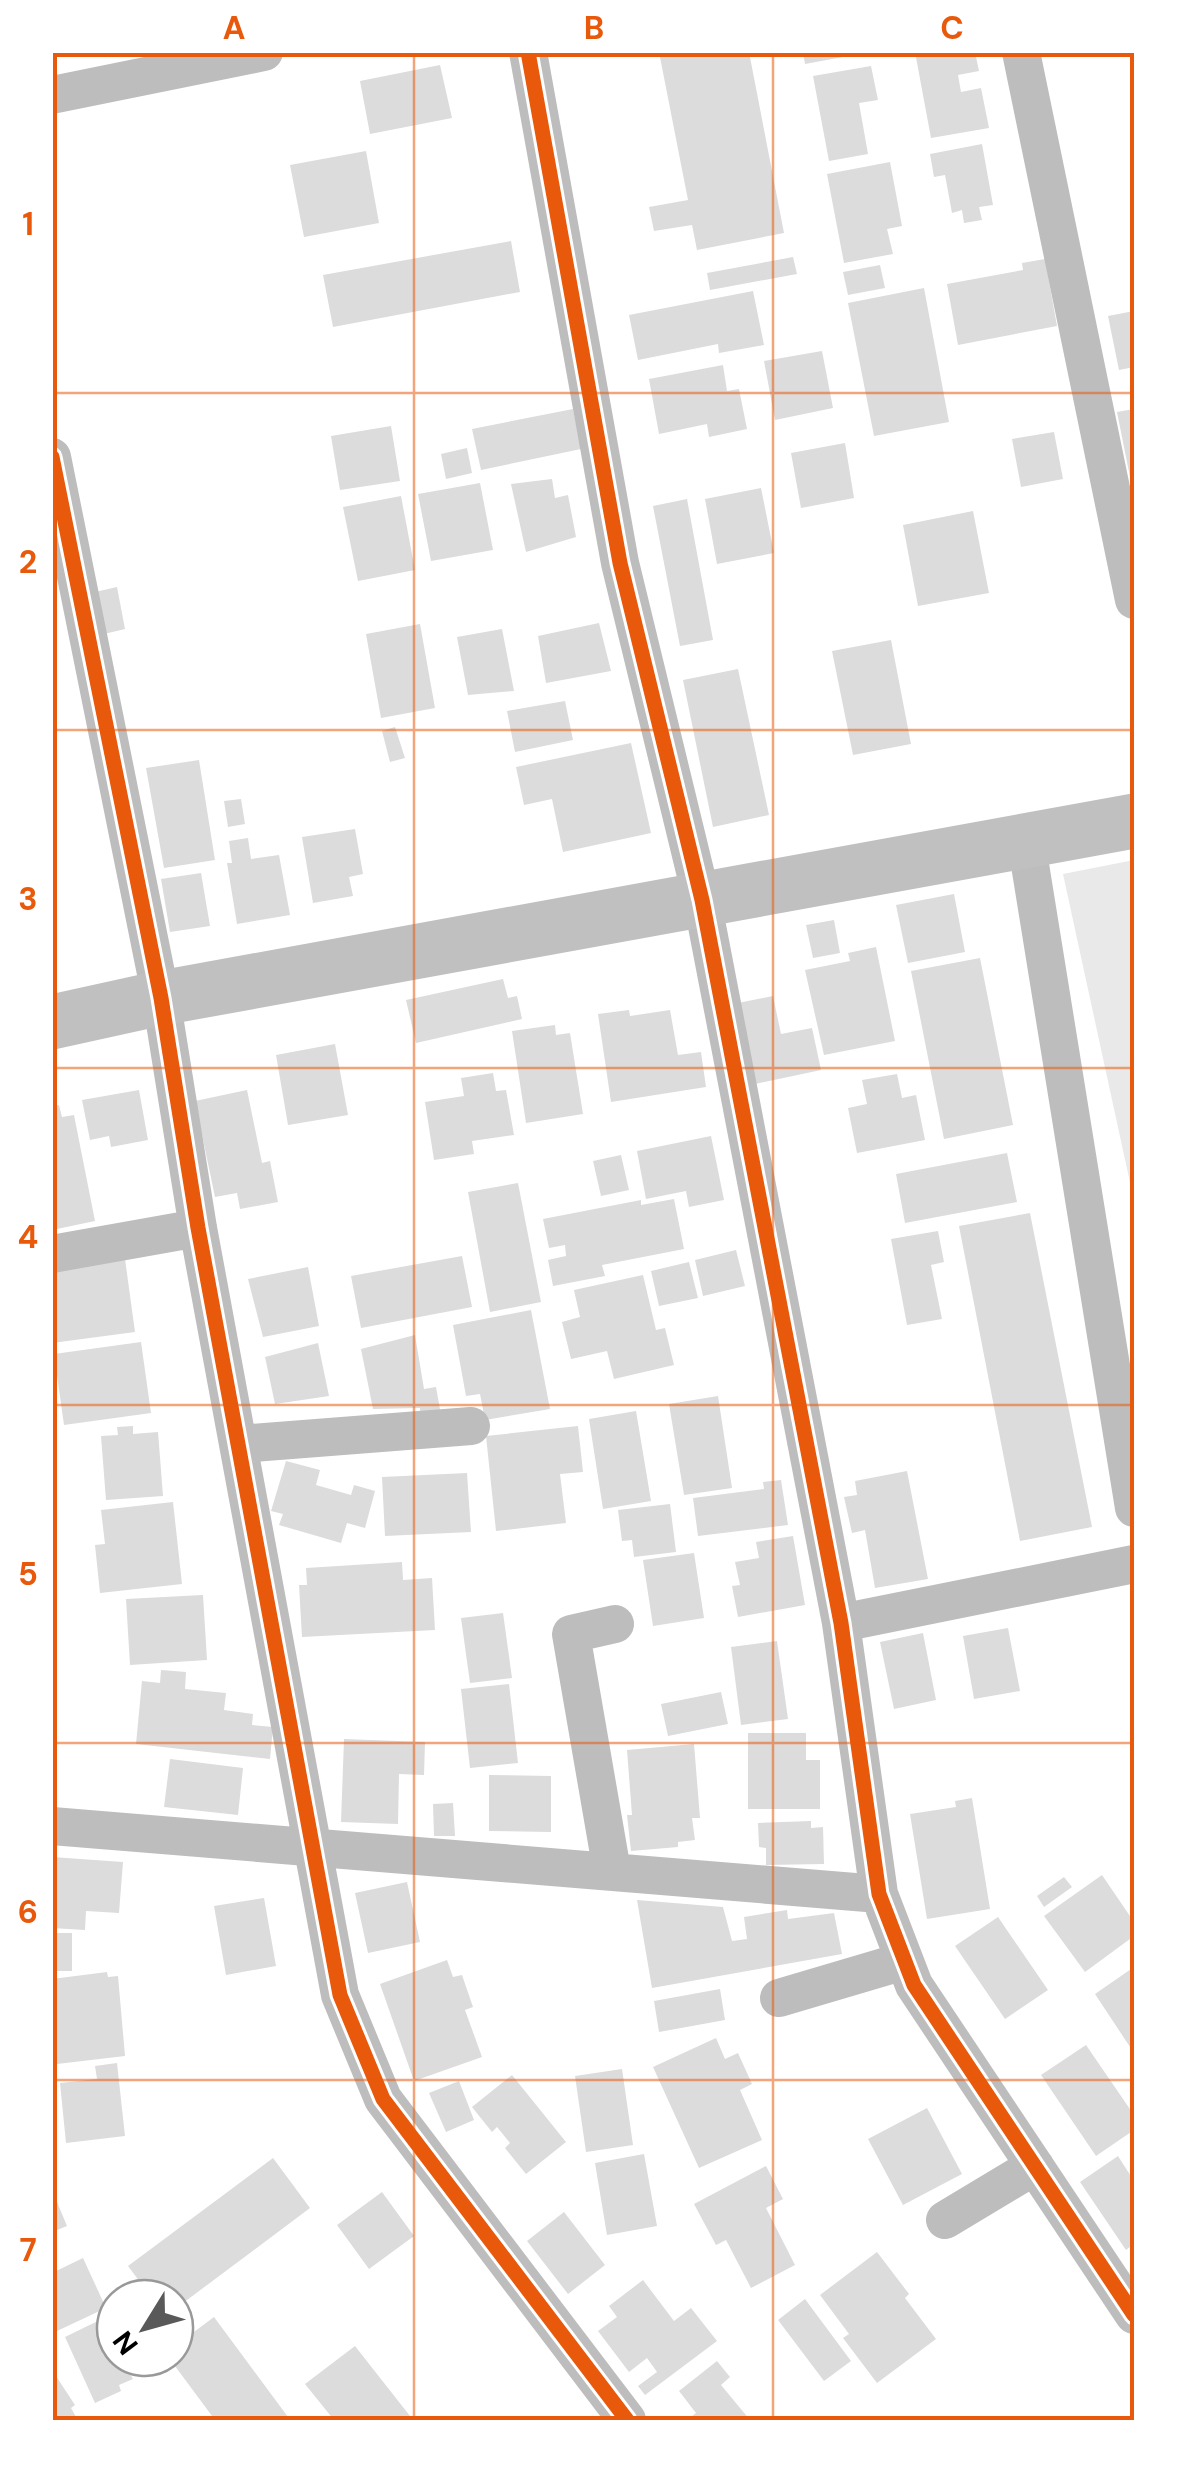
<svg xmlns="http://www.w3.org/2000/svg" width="1187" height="2473" font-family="'DM Sans',sans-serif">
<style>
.garden{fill:#e9e9e9}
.building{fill:#dcdcdc}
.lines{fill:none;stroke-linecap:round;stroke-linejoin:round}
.street{stroke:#bdbdbd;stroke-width:38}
.secondary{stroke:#c0c0c0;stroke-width:55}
.cycleway-casing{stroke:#fff;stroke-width:21}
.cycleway{stroke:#e8590c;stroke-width:15}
.grid{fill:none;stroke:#e8590c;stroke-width:2.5;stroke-opacity:0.55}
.neatline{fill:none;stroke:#e8590c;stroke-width:4}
.grid-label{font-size:32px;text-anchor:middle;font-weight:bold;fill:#e8590c}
</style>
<rect width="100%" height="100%" fill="#fff"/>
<!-- garden -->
<path class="garden" d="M1134 860V1201L1063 874Z"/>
<!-- building -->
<path class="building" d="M659 52H749L784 233 697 250 692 225 654 231 649 207 688 200Z
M803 52H859V54L805 64Z
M915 52H975L979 71 958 75 961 92 981 88 989 128 931 138Z
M440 65 452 118 370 134 360 81Z
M871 66 878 100 859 103 868 154 829 161 813 76Z
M982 144 993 205 979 207 982 220 964 223 962 210 952 213 945 175 934 177 930 154Z
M366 151 379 223 304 237 290 165Z
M890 162 902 226 887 229 893 254 844 263 827 174Z
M511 241 520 292 333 327 323 275Z
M793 257 797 274 710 290 707 273Z
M1045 259 1057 326 958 345 947 284 1023 270 1022 263Z
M880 265 885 288 848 295 843 272Z
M924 288 949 422 874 436 848 303Z
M753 291 764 345 719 353 718 344 638 360 629 315Z
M1134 311V367L1119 370 1108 316Z
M822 351 833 408 775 420 764 361Z
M723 365 727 391 739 389 747 429 709 437 707 424 659 434 649 379Z
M573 409 581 449 481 470 472 429Z
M1134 409V477H1130L1117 412Z
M391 426 400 481 340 490 331 436Z
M1054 432 1063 479 1021 487 1012 439Z
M845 443 854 498 801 508 791 453Z
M467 448 472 473 446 479 441 454Z
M552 479 555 498 568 495 576 537 526 552 511 484Z
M480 483 493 550 431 561 418 494Z
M761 488 774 553 717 564 705 499Z
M401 496 415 570 358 581 343 507Z
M687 499 713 640 680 646 653 506Z
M973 511 989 593 918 606 903 525Z
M117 587 125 629 104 634 95 592Z
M599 623 611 671 546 683 538 636Z
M420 624 435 708 381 718 366 634Z
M502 629 514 691 468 695 457 637Z
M891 640 911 744 853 755 832 651Z
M738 669 769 815 713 827 683 680Z
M565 701 573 740 515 752 507 711Z
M395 727 405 758 390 762 382 731Z
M631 743 651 833 563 852 552 799 524 805 516 767Z
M199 760 215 860 164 868 146 768Z
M241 799 245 824 228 827 224 801Z
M355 829 363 874 349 877 353 896 313 903 302 837Z
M248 838 251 859 279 855 290 915 237 924 227 863H232L229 841Z
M201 873 210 926 170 932 161 879Z
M954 894 965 952 908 963 896 905Z
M834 920 840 953 813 958 806 925Z
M876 947 895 1041 824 1055 805 970 850 961 848 953Z
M980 958 1013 1125 944 1139 911 971Z
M503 979 508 998 517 996 522 1019 416 1043 406 1000Z
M773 996 781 1034 812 1028 821 1070 755 1084 738 1003Z
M629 1010 630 1016 670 1010 678 1055 701 1052 706 1087 611 1102 598 1014Z
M555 1025 556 1035 570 1033 583 1114 526 1123 512 1031Z
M335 1044 348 1115 288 1125 276 1055Z
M493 1073 496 1091 506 1090 514 1135 472 1141 474 1154 434 1160 425 1102 464 1096 461 1078Z
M897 1074 902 1098 916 1095 925 1140 857 1153 848 1108 867 1104 862 1080Z
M139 1090 148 1140 111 1147 109 1136 90 1140 82 1100Z
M247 1090 262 1163 270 1161 278 1202 240 1209 237 1193 215 1197 195 1101Z
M59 1105 62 1117 74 1115 95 1221 52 1230V1107Z
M711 1136 724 1200 689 1207 686 1191 646 1199 637 1151Z
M1007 1153 1017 1202 905 1223 896 1174Z
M621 1155 629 1190 601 1196 593 1161Z
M518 1183 541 1302 490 1312 468 1192Z
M674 1199 684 1249 602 1265 605 1276 553 1286 548 1260 566 1256 565 1245 549 1248 543 1219 641 1200V1205Z
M1030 1213 1092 1527 1020 1541 959 1226Z
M938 1231 944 1262 931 1265 942 1319 907 1325 891 1239Z
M736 1250 745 1286 703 1296 695 1260Z
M462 1256 472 1307 361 1328 351 1276Z
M125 1259 135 1332 52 1343V1270Z
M689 1262 698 1298 659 1306 651 1271Z
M308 1267 319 1326 263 1337 248 1279Z
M643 1275 656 1330 665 1328 674 1365 614 1379 607 1351 571 1359 562 1322 580 1317 574 1290Z
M531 1310 550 1409 485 1420 480 1394 466 1396 453 1325Z
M415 1335 424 1389 436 1387 441 1415 421 1418 420 1408 373 1409 361 1349Z
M141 1342 151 1413 64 1425 54 1354Z
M318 1343 329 1396 275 1404 265 1357Z
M718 1396 732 1488 684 1495 669 1404Z
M636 1411 651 1501 603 1509 589 1419Z
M133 1426V1434L158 1432 163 1496 106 1500 101 1436 118 1435 117 1427Z
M578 1426 583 1472 560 1474 566 1523 496 1531 486 1436Z
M286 1461 320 1470 316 1485 351 1495 354 1485 375 1491 365 1528 347 1523 341 1543 279 1525 283 1514 271 1511Z
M907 1471 928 1579 875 1588 865 1530 852 1533 844 1497 857 1495 855 1481Z
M467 1473 471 1532 385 1536 382 1477Z
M781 1480 788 1525 698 1536 693 1498 764 1489 763 1482Z
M173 1502 182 1584 100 1593 95 1545 105 1544 101 1510Z
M670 1504 676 1552 634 1557 632 1540 622 1541 618 1510Z
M793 1536 805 1605 738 1617 732 1586 740 1585 735 1562 759 1558 756 1542Z
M694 1553 704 1618 653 1626 643 1560Z
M402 1562 403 1580 432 1578 435 1630 302 1637 299 1585H307L306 1568Z
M203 1595 207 1660 130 1665 126 1599Z
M503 1613 512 1678 470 1683 461 1618Z
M1008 1628 1020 1691 974 1699 963 1636Z
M923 1633 936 1700 894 1709 880 1642Z
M777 1641 788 1719 741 1725 731 1647Z
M161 1670 186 1672 185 1689 226 1693 224 1710 253 1714 252 1725 273 1727 270 1759 136 1744 142 1681 160 1683Z
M509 1684 518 1763 470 1768 461 1689Z
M721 1692 728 1724 668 1736 661 1704Z
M748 1733H806V1760H820V1809H748Z
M344 1739 425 1742 424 1775 399 1774 398 1824 341 1822Z
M694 1744 700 1818H692L695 1840 678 1842V1847L631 1851 627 1815H632L627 1750Z
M170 1759 243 1768 238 1815 164 1807Z
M489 1775 551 1776V1832L489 1831Z
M972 1798 990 1909 927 1919 910 1814 956 1807 955 1801Z
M453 1803 455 1836H434L433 1804Z
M811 1821V1828L823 1827 824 1864 766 1865V1848L759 1847 758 1823Z
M52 1857 123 1862 119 1913 86 1911 85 1930 52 1928Z
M1102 1875 1134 1922V1936L1085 1972 1044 1916Z
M1064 1877 1072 1887 1044 1907 1037 1896Z
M407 1882 420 1942 368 1953 355 1893Z
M264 1898 276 1966 226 1975 214 1906Z
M637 1900 723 1907 732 1941 747 1939 744 1917 787 1910 788 1919 834 1913 842 1954 652 1988Z
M998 1917 1048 1990 1005 2019 955 1946Z
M52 1933H72V1971H52Z
M447 1960 453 1977 462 1975 473 2007 465 2010 482 2057 414 2081 380 1984Z
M1134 1967V2053L1095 1994Z
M107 1972 108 1977 118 1976 125 2056 57 2064 52 1979Z
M720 1989 725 2020 659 2032 654 2001Z
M716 2038 725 2059 738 2053 752 2084 740 2090 762 2140 699 2168 653 2067Z
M1086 2045 1134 2115V2130L1096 2156 1041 2075Z
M117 2063 125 2136 66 2143 60 2083 97 2079 95 2066Z
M622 2069 633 2145 586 2152 575 2076Z
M512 2075 566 2142 526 2174 505 2148 510 2143 497 2127 492 2132 472 2107Z
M459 2081 474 2120 446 2132 429 2093Z
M927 2108 962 2174 903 2205 868 2139Z
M644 2154 657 2226 607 2235 595 2163Z
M1118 2156 1134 2181V2244L1126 2250 1080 2182Z
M273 2158 310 2208 175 2309V2298H152L128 2266Z
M766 2166 783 2199 766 2208 795 2265 751 2288 726 2240 716 2245 694 2204Z
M52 2190 67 2226 52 2232Z
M382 2192 414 2236 369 2269 337 2225Z
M564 2212 605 2265 568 2294 527 2241Z
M877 2252 909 2294 905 2298 936 2339 877 2383 843 2338 849 2334 820 2295Z
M83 2258 106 2308 57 2331 52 2322V2273Z
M643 2280 674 2321 691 2308 717 2341 645 2395 638 2386 657 2372 647 2358 629 2372 598 2331 617 2317 609 2306Z
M805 2299 851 2361 824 2381 778 2320Z
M214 2317 288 2417 284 2420H215L169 2358H175V2346Z
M104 2318 110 2331 115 2329V2358H128L133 2371 129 2372 133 2379 119 2385 121 2391 95 2403 65 2337Z
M355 2346 410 2416 404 2420H334L305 2384Z
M717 2361 730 2377 721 2385 750 2420H687L696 2413 679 2391Z
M52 2370 75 2405 71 2408 76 2417 70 2420H52Z"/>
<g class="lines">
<!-- street -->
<path class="street" d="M528 52 620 563 702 900 841 1623 879 1894 914 1985 1134 2315
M1021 52 1134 600
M52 95 264 52
M52 457 161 998 198 1228 340 1995 383 2099 627 2420
M1026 840 1134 1508
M52 1254 198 1228
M239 1444 471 1426
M841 1623 1134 1564
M52 1826 879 1894
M612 1871 571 1634 615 1624
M779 1998 904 1961
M945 2220 1035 2166"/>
<!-- secondary -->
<path class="secondary" d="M52 1022 161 998 1134 821"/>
<!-- cycleway casing -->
<g class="cycleway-casing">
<path id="cycleway" d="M528 52 620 563 702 900 841 1623 879 1894 914 1985 1134 2315
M52 457 161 998 198 1228 340 1995 383 2099 627 2420"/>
</g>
<!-- cycleway -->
<use href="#cycleway" class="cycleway"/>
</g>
<!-- grid -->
<path class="grid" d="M414 52V2420M773 52V2420M52 393H1134M52 730H1134M52 1068H1134M52 1405H1134M52 1743H1134M52 2080H1134"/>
<!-- border -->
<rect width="1187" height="2473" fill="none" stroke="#ffffff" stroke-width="110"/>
<!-- north arrow -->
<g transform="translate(145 2328) rotate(233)"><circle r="48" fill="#ffffff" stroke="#999999" stroke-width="2.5"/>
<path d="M0-8L18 38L0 25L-18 38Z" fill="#595959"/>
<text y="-15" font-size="28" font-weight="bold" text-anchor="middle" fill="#000000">N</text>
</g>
<rect x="55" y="55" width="1077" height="2363" class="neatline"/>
<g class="grid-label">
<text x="234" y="39">A</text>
<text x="594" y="39">B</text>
<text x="952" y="39">C</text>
<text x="28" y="235">1</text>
<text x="28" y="573">2</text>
<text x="28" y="910">3</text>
<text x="28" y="1248">4</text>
<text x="28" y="1585">5</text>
<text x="28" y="1923">6</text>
<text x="28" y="2261">7</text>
</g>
</svg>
